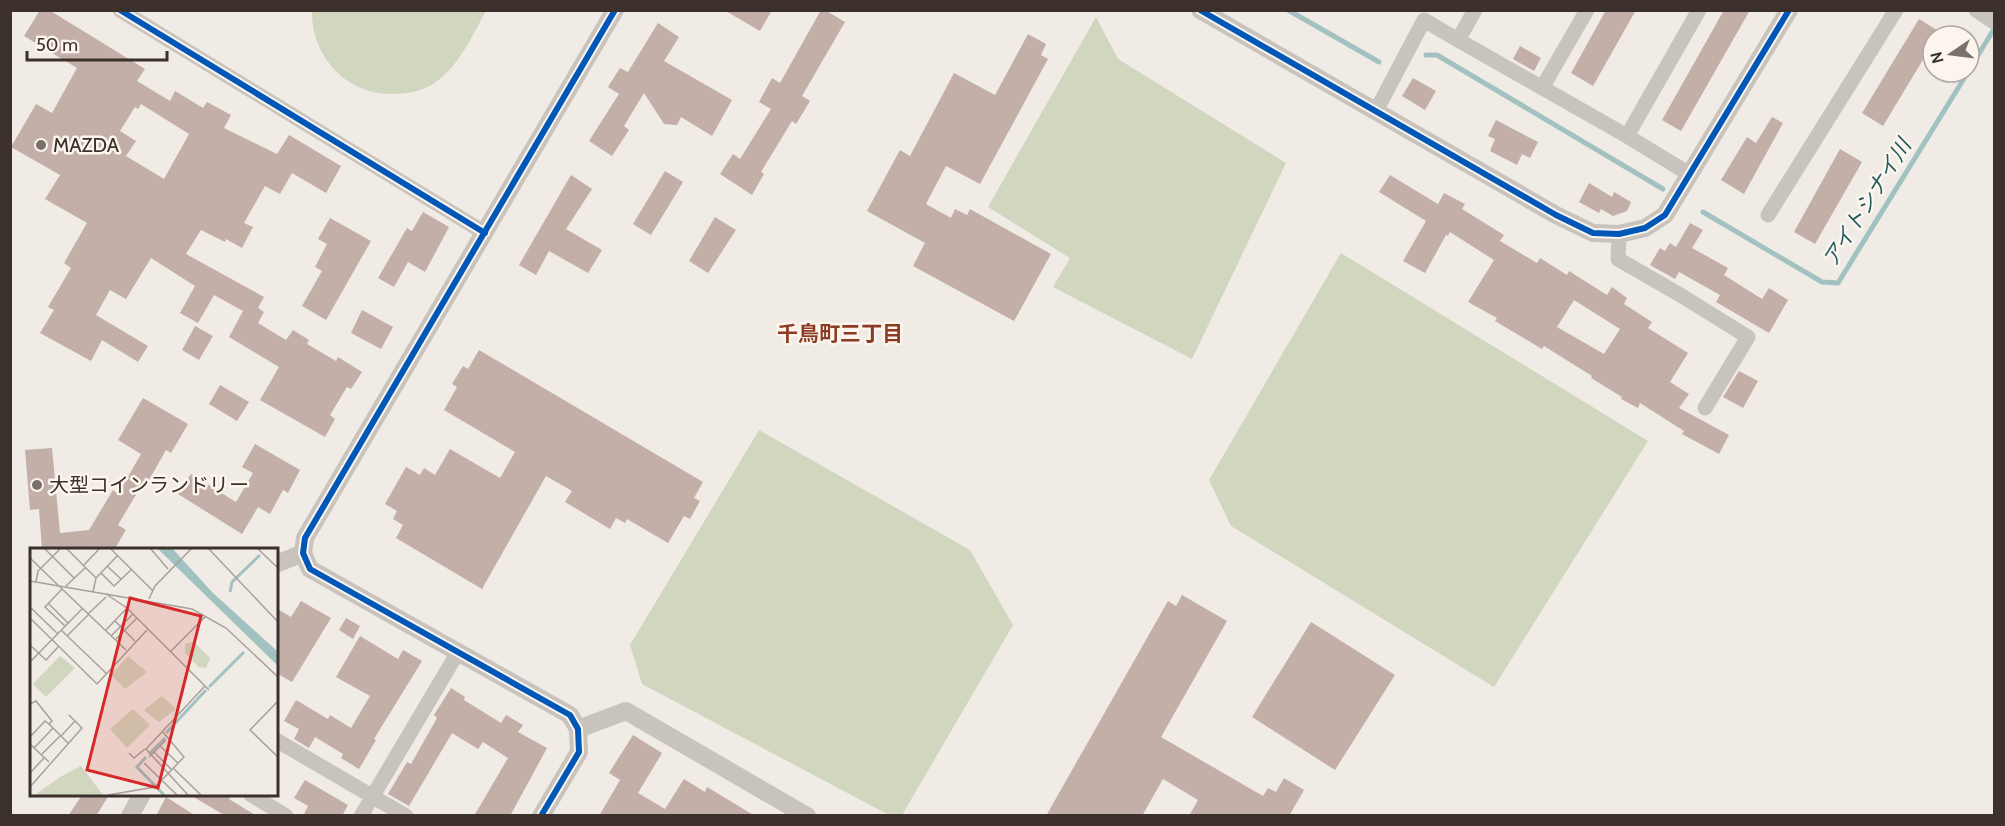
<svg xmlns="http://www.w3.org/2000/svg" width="2005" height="826" font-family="Cabin,'Noto Sans JP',sans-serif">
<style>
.green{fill:#d1d6bf}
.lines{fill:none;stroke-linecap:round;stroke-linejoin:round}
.stream{stroke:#a1c2c1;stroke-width:5}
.building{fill:#c3afa7;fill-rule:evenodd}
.minor{stroke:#c9c3be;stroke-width:15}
.tertiary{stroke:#c9c3be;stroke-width:18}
.cycleway-casing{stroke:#fbf5ee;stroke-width:10}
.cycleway{stroke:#0057b8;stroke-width:6}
.poi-dot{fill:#7a716c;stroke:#fbf5ee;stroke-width:2}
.labels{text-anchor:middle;stroke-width:5;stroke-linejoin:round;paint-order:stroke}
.poi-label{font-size:20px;fill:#3b302b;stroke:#fbf5ee;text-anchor:start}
.water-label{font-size:21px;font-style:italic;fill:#1f5a5e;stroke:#fbf5ee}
.neighbourhood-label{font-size:21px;font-weight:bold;fill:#8c3b22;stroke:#fbf5ee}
.inset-river{fill:none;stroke:#a1c2c1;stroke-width:3}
.inset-road{fill:none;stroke:#a8a09b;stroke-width:1.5}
.view{fill:#d62828;fill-opacity:0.15;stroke:#d62828;stroke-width:3}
.inset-edge{fill:none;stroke:#3b302b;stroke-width:3}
</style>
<rect width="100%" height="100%" fill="#f0ebe5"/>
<!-- green -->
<path class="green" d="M312 11V10L486 11C472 36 459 67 433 84 422 91 407 94 394 94 347 96 311 56 312 11Z
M1096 17 1118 59 1286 163 1192 359 1053 287 1070 258 988 207Z
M1341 253 1648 441 1494 687 1231 526 1209 480Z
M759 430 970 550 1013 625 902 815H889L642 684 630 645Z"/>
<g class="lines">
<!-- stream -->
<path class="stream" d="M1288 10 1379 62
M1426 55H1437L1663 189
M1969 70 1994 29
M1703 212 1822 282 1838 283 1968 72"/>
</g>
<!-- building -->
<path class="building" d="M40 10H49L145 69 137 81 170 101 175 91 203 108 207 102 231 115 224 128 277 154 289 135 341 166 326 193 292 173 280 194 265 186 244 223 253 227 242 248 226 239 225 242 201 230 186 254 264 297 258 308 264 312 258 323 286 340 293 330 309 340 307 344 336 361 338 357 362 372 351 389 347 387 330 415 335 419 325 437 260 400 279 367 229 337 243 311 214 295 198 323 180 313 195 286 151 258 126 299 110 290 96 315 148 346 138 362 102 340 91 361 40 333 54 310 48 307 71 268 64 263 87 223 45 199 60 175 11 147 36 104 52 113 77 68 24 36ZM141 104 189 134 164 179 126 156 136 141 120 131 135 107 138 109Z
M724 10H772L760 31Z
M821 10H825L845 22 802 96 810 101 796 124 792 121 761 172 764 174 752 195 720 174 733 154 740 159 771 109 759 102 772 78 780 83Z
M1606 10H1636L1593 86 1571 73Z
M1724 10H1750L1681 131 1662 120Z
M1919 19 1940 32 1937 36H1933V43L1883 126 1862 113Z
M658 23 679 37 664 61 732 100 712 136 681 117 677 125 664 124 644 93 624 126 629 130 612 156 589 141 619 94 608 87 620 68 628 72Z
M1028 34 1046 44 1041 55 1048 59 980 184 946 166 926 204 951 218 955 209 967 215 970 209 1051 254 1014 321 913 266 925 243 867 211 900 150 910 156 954 73 995 95Z
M1520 46 1541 58 1534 71 1513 59Z
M1413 78 1436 91 1425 110 1402 96Z
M1772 117 1783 123 1744 194 1721 180 1747 137 1756 143Z
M1496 120 1538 142 1530 158 1522 154 1517 165 1490 151 1495 139 1488 136Z
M1840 149 1862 162 1815 244 1794 232Z
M665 171 683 182 651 235 633 224Z
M571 175 592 189 566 229 602 250 588 273 549 251 536 275 519 265Z
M1390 175 1438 204 1444 193 1465 204 1462 209 1504 235 1500 241 1537 263 1540 258 1567 275 1569 271 1607 295 1612 287 1627 298 1624 304 1652 322 1648 328 1688 353 1670 382 1689 394 1679 408 1729 435 1719 454 1682 434 1684 431 1640 403 1638 408 1621 399 1622 397 1591 378 1592 376 1544 346 1542 349 1495 321 1497 318 1468 302 1494 260 1450 232 1448 236 1446 235 1425 273 1403 261 1426 221 1379 192ZM1574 300 1620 329 1604 354 1557 327Z
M1589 183 1612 197 1614 192 1631 202 1627 211 1613 216 1601 209 1599 213 1579 202Z
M423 212 449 227 425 272 408 262 394 287 378 278 407 228 412 231Z
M715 217 736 230 708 273 689 261Z
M330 218 371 241 326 320 302 306 322 271 315 267 327 244 318 239Z
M1690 223 1703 230 1692 248 1728 268 1724 275 1762 299 1769 288 1788 300 1769 333 1716 302 1720 295 1679 272 1675 279 1650 265 1660 248 1665 251 1670 243 1676 247Z
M362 310 393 327 381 349 351 333Z
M195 326 213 336 199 360 182 350Z
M479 350 703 482 694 498 700 501 690 519 684 516 668 543 627 519 625 523 616 518 610 529 565 502 572 491 546 476 482 589 396 538 403 525 393 519 397 511 385 504 406 467 420 475 424 468 435 475 450 449 500 478 515 452 444 410 457 387 452 384 463 366 468 369Z
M1739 371 1758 381 1743 408 1723 397Z
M220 385 249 402 237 421 209 404Z
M143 398 188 424 171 453 166 450 149 480 146 478 118 525 126 530 114 550H42L39 509 30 510 25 450 52 448 60 533 89 530 113 490 118 494 141 454 118 440Z
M255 444 300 470 288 493 283 490 270 514 258 507 242 534 178 494 191 474 236 502 253 473 242 467Z
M1182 595 1227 621 1161 737 1263 796 1268 788 1276 792 1284 778 1304 790 1289 816H1189L1198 800 1163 779 1142 816H1046L1168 601 1176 606Z
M301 601 331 618 292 682 276 673V608L291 617Z
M346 618 360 626 353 639 339 630Z
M1311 622 1395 675 1335 770 1252 717Z
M360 636 398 659 403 650 422 661 374 739 376 740 359 769 341 758 343 754 315 737 309 748 294 739 299 729 284 721 296 700 328 719 330 715 351 728 370 696 336 677Z
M451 688 465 697 464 700 501 723 506 715 523 725 518 732 547 748 510 816H474L508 758 483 742 478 749 452 733 409 806 388 794 407 762 411 764 437 718 434 715Z
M633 735 662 753 638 793 665 809 684 779 705 792 707 787 755 816H599L620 780 609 773Z
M305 780 348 805 342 816H303L308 806 294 798Z
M82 795H109L96 816H68Z
M190 795H232L229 799 257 816H226Z
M166 797 196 816H156Z"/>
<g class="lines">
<!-- minor -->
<path class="minor" d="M120 10 485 233
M1976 10 1994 22
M1458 40 1627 136 1691 175
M1542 88 1587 10
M1376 111 1424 20 1458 40 1475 10
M1627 136 1699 10
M1768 215 1896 10
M1619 234 1618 259 1682 296 1748 337 1705 408
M276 740 406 816
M250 794 286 816
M361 816 458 652"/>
<!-- tertiary -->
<path class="tertiary" d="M1200 10 1556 215 1593 233 1619 234 1645 228 1665 215 1789 10
M276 564 303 553
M578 729 626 711 807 816
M130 816 142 794
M541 816 579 752 578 729 570 715 310 569 303 553 305 538 615 10"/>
<!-- cycleway casing -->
<g class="cycleway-casing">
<path id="cycleway" d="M120 10 485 233
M1200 10 1556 215 1593 233 1619 234 1645 228 1665 215 1789 10
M541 816 579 752 578 729 570 715 310 569 303 553 305 538 615 10"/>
</g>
<!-- cycleway -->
<use href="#cycleway" class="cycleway"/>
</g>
<!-- markers -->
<g class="poi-dot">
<circle cx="41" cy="145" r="6"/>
<circle cx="37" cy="485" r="6"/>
</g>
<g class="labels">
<!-- poi labels -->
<g class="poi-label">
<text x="53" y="152">MAZDA</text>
<text x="49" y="492">大型コインランドリー</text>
</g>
<!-- water labels -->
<g class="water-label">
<text transform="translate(1867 203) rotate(-58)" y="7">アイトシナイ川</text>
</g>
<!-- neighbourhood labels -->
<g class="neighbourhood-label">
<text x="840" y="341">千鳥町三丁目</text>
</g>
</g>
<!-- overview -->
<g transform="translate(30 548)">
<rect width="248" height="248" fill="#f0ebe5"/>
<path d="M164 94 180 110 176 120 169 119 155 105V96ZM30 108 45 120 16 149 3 136ZM98 108 117 124 95 141 81 127ZM132 148 146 161 129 174 114 162ZM103 161 120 177 97 200 80 181ZM51 218 73 247H5L30 229Z" fill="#d1d6bf"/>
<path d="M127 0H142L182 44 247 103V117Z" fill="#a1c2c1"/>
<path class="inset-river" d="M200 44 202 34 230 7M179 139 214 104M136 185 176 142M119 206 135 190M116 209 107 219 134 247"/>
<path class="inset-road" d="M14 0 44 30M36 0 66 30M80 0 123 43M120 0 138 21M178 0 248 74M227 0 248 20M0 10 30 39M53 18 70 0M77 18 91 31M71 25 84 38 101 22M0 33 162 61 196 80 248 129M6 34 8 23 31 0M36 38 55 20M30 39 96 102M32 41 15 59 35 78M63 44 66 30 87 8M76 46 97 60 179 142M119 51 125 38 162 0M18 55 38 75M0 59 28 86M58 66 76 49M0 70 67 136 117 82M85 73 105 93M31 82 77 126M75 83 97 60M37 88 58 67M81 88 103 66M85 92 107 70M0 97 16 112 29 98M140 104 175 69M0 114 52 61M248 153 220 182 248 209M0 156 6 153 22 173 19 176 38 195M31 188 45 173M0 189 15 173 19 176M0 196 19 214M130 198 148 215M4 200 23 180M124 204 142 222M99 205 104 210 115 201M11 207 30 188M119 209 136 192M114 215 147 247M143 220 171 247M0 225 14 210M0 239 52 180 39 167M78 247 125 239 154 209 132 183M158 247 116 201 175 138"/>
<path class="view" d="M100 50 171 68 128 240 57 222Z"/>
<rect width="248" height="248" class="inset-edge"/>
</g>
<!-- border -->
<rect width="2005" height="826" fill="none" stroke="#3b302b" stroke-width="24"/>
<!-- north arrow -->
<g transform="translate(1951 54) rotate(256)"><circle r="28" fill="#fbf5ee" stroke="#aea6a0" stroke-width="1.5"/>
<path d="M0-4.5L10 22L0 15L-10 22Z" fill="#7a716c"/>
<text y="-9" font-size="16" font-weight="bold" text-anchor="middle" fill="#3b302b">N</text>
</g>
<!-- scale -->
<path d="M27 51v9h140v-9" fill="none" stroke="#3b302b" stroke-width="3"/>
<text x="36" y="51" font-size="18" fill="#3b302b" stroke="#fbf5ee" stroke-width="4.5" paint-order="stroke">50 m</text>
</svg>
